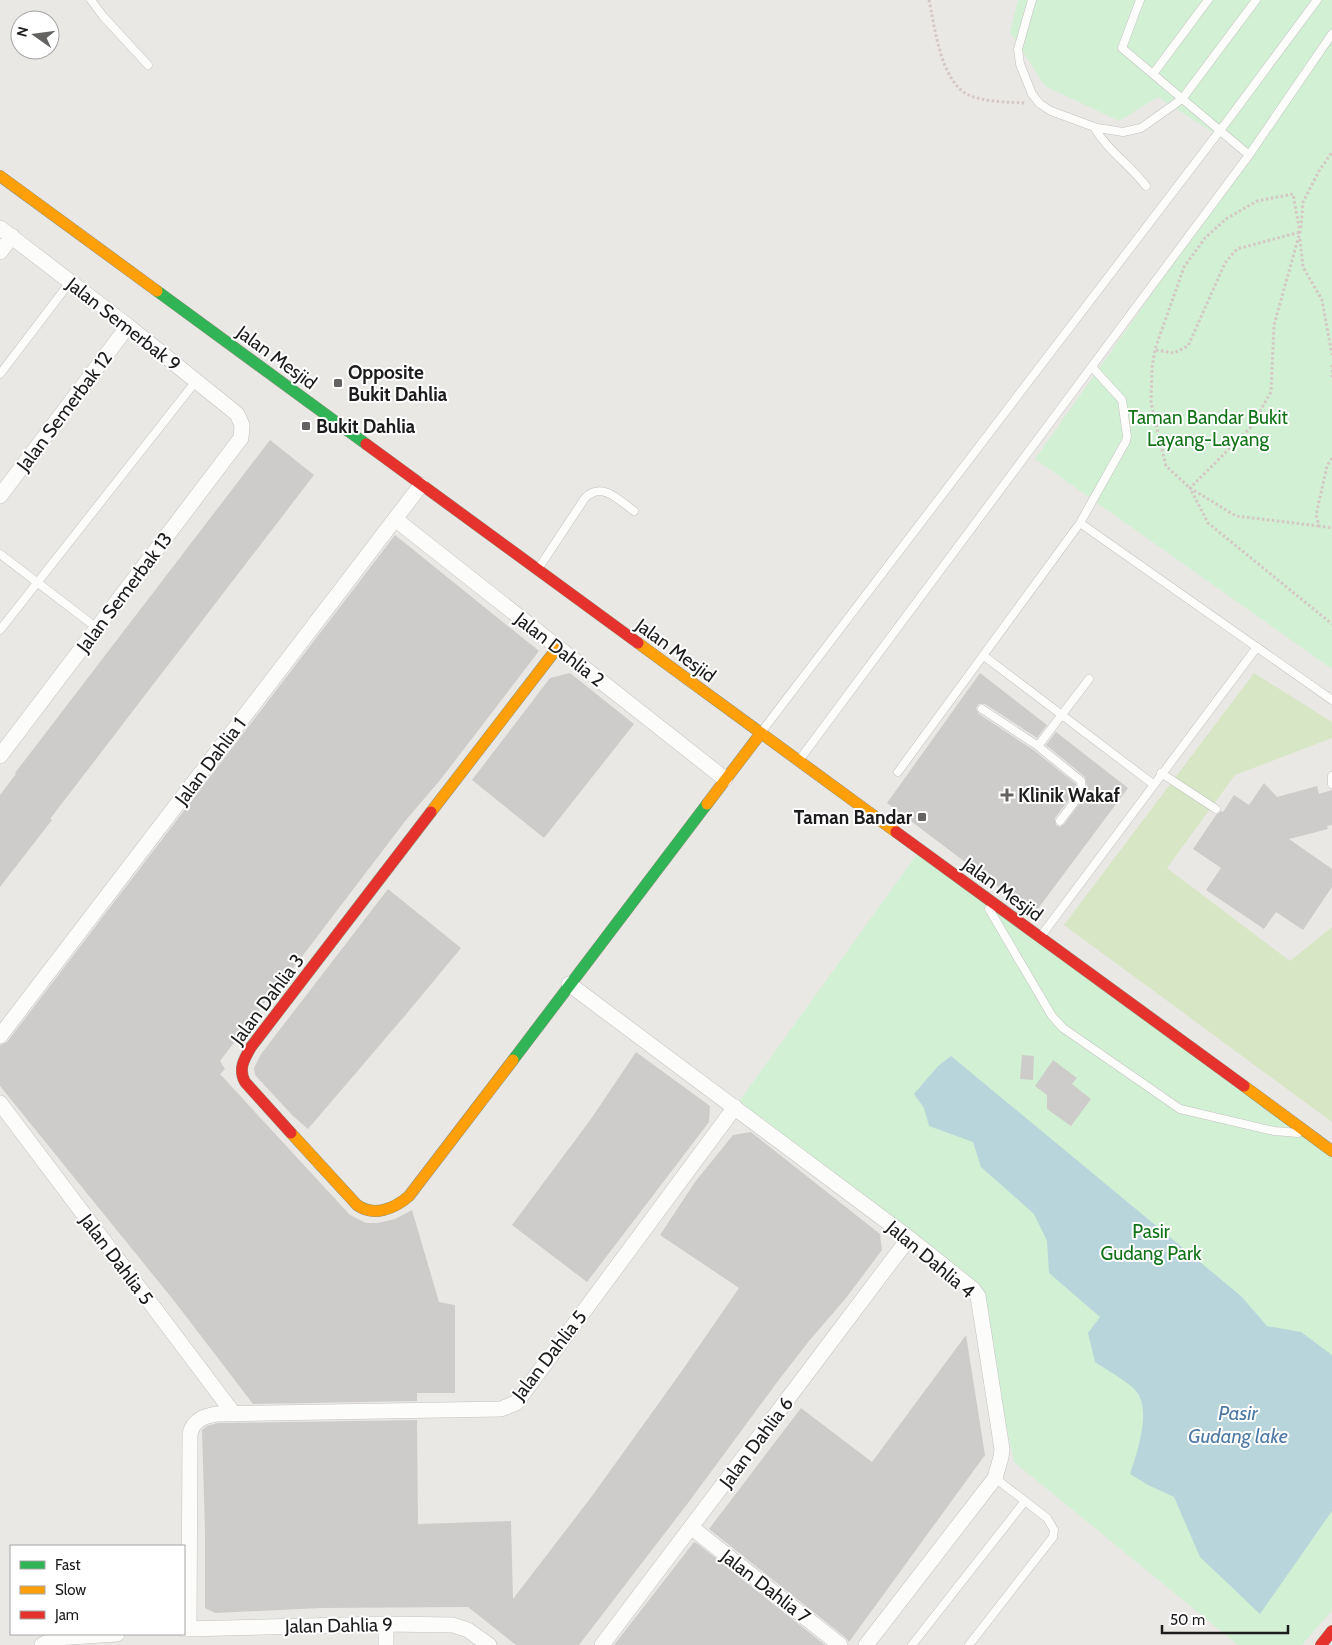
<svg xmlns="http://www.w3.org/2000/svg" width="1332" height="1645" font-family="Cabin,sans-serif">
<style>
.grass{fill:#d7e6c4}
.park{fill:#d2f0d3}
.water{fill:#b9d5dc}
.building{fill:#ceccca}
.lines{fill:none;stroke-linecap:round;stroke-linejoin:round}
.lane-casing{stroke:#c3c2c1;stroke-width:9}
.street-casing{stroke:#c3c2c1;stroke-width:16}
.fast-casing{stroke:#91927e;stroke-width:12}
.slow-casing{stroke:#91927e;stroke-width:12}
.jam-casing{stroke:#91927e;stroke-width:12}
.path{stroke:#d5c7c5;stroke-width:3;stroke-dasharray:2.5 2.5;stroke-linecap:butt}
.lane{stroke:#fcfcfb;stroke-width:8}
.street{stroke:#fcfcfb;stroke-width:15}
.fast{stroke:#30b455;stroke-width:11}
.slow{stroke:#ff9f0a;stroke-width:11}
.jam{stroke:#e5322d;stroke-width:11}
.poi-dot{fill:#646362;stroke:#fff;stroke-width:2}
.labels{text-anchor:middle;stroke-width:4;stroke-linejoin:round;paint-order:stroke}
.street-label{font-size:19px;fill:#1c1c1c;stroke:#fff}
.poi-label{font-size:19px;font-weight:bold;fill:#1c1c1c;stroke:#fff;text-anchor:start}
.park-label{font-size:19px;fill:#117318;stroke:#fff}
.water-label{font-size:20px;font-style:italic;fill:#4e7aa5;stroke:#fff}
</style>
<rect width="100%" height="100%" fill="#eae8e5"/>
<!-- grass -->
<path class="grass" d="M1254 673 1332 722V738L1235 775 1167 868 1290 961 1332 927V1122L1064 925Z"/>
<!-- park -->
<path class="park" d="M1018 0H1332V669L1035 459 1249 156 1158 97 1119 121 1045 86 1010 32Z
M920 850 1332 1151V1610L1302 1645H1238L1014 1462 980 1300 735 1107Z"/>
<!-- water -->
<path class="water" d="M951 1056 1241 1296 1267 1326 1301 1332 1332 1355V1511L1260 1614 1200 1557 1174 1497 1148 1485 1130 1474C1137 1453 1152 1410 1136 1391 1129 1382 1105 1369 1095 1362L1088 1333 1100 1317 1049 1273 1047 1241 1034 1214 981 1167 973 1142 929 1126 924 1108 914 1094 938 1066Z"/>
<!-- building -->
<path class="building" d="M270 440 314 475 50 819 52 820 0 887V795L16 774 15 773Z
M395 535 539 651 441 779 406 820 291 971 292 973 267 1006 269 997 220 1061 225 1069 220 1074 350 1215 366 1223H378L395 1219 412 1210 439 1302 455 1305V1393H417V1401L253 1404 175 1302 0 1086V1045L7 1042Z
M570 673 634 724 544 838 472 780 550 678Z
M980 673 1047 725 1037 738 985 704H979L976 708 979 714 1035 751 1076 784V790L1055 818 1056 825 1060 827 1064 824 1086 795 1088 791 1085 777 1046 745 1056 732 1128 788 1034 914 887 803Z
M1264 783 1277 797 1317 786 1319 794 1332 790V825L1327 826 1328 829 1289 839 1332 869V887L1303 930 1276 912 1264 929 1206 890 1221 868 1193 849 1216 815 1221 811 1223 812 1234 795 1249 805Z
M388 889 461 948 408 1012 308 1129 292 1115 255 1075 254 1068 261 1054Z
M636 1052 710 1106 709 1122 587 1282 512 1225 591 1119Z
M1022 1055 1034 1056 1033 1080 1020 1079Z
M1053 1060 1077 1078 1072 1084 1091 1099 1071 1126 1047 1109V1095L1035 1086Z
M751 1132 880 1234 882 1250 846 1298 809 1341 775 1385 688 1503 579 1645H516L468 1607 321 1608 215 1613 205 1608V1531L202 1430 207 1426 218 1423 417 1420 418 1524 511 1521 513 1599 592 1496 679 1375 739 1288 660 1235 695 1182 733 1135Z
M966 1335 985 1455 849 1642 846 1638 709 1529 801 1408 872 1462Z
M694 1542 698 1544 825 1645H614Z"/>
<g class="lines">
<!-- lane casing -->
<g class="lane-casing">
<path id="lane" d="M91 0 102 15 148 65
M1032 0 1018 49 1020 64 1032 94 1040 104 1051 111 1097 128 1123 132 1141 128 1182 99 1256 0
M1140 0 1122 48 1249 155
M1153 74 1208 0
M1094 127C1107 150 1130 165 1146 186
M0 374 70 282
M1080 523 1332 700
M0 554 97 628
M538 569 585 498C602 481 619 500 634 511
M0 630 196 381
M984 656 1153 784
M982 709 1038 746 1081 781 1082 792 1060 821
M762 731 1231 116 1317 0
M1038 746 1089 679
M800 759 1249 155 1332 34
M898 772 1080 523 1126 441 1127 436 1122 400 1092 367
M1161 773 1216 809
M1332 776V784
M989 909 1052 1016 1063 1028 1180 1109 1274 1131 1298 1133
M1041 936 1257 647
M912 1645 1025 1501
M969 1645 1053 1537 1054 1530 1047 1518 995 1478"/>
</g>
<!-- street casing -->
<g class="street-casing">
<path id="street" d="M0 228 128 326 237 414 242 425 241 438 0 756
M0 252 12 236
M0 496 128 326
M395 519 725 779
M569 984 909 1238 973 1289 978 1296 1002 1449 1001 1457 995 1478 866 1645
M0 1036 421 485
M0 1103 234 1414
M691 1527 840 1645
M189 1628 190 1434C193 1420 204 1416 217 1414L501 1409 516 1403 735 1107
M184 1629 386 1624 453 1625 468 1630 489 1645
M42 1645 55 1638 117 1634
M386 1645V1624
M602 1645 909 1238"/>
</g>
<!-- fast casing -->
<g class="fast-casing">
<path id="fast" d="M157 291 366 444
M513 1060 707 804"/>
</g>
<!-- slow casing -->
<g class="slow-casing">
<path id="slow" d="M0 176 157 291
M638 643 896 832
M707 804 761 733
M431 812 558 647
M1244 1086 1332 1151
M291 1133 357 1205C374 1217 394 1209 409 1196L513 1060"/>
</g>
<!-- jam casing -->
<g class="jam-casing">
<path id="jam" d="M366 444 638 643
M896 832 1244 1086
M291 1133 245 1082C238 1069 244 1059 251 1047L431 812
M1321 1645 1332 1631"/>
</g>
<!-- path -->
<path class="path" d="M929 0C935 28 941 85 971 96 987 102 1007 102 1025 103
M1301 228 1303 202 1319 171 1332 152
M1300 239 1303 267 1322 300 1332 355
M1156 350 1174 353 1188 346 1225 263 1237 249 1300 232
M1332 365V378
M1332 458 1327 466 1316 515 1319 526 1332 528
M1319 526 1236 516 1190 488 1166 466 1151 403 1152 368 1155 349 1184 267 1205 238 1226 219 1257 201 1293 194 1300 232 1274 325 1271 392 1251 427 1190 488 1208 523 1332 624"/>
<!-- lane -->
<use href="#lane" class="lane"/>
<!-- street -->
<use href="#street" class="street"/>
<!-- fast -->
<use href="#fast" class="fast"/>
<!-- slow -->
<use href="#slow" class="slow"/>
<!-- jam -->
<use href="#jam" class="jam"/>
</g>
<!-- markers -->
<g class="poi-dot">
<rect x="333" y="378" width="10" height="10" rx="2.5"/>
<rect x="301" y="421" width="10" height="10" rx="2.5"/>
<path d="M1004.5 787.5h5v5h5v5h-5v5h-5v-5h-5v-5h5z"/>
<rect x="917" y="812" width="10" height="10" rx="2.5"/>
</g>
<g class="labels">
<!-- street labels -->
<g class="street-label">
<text transform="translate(124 324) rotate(38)" y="7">Jalan Semerbak 9</text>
<text transform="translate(277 357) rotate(36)" y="7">Jalan Mesjid</text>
<text transform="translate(64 411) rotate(-53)" y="7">Jalan Semerbak 12</text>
<text transform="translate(124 592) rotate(-53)" y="7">Jalan Semerbak 13</text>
<text transform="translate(560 649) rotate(38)" y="7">Jalan Dahlia 2</text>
<text transform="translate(676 650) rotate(36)" y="7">Jalan Mesjid</text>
<text transform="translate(210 761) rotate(-53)" y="7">Jalan Dahlia 1</text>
<text transform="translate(1003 889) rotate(36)" y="7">Jalan Mesjid</text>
<text transform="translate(267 999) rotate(-53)" y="7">Jalan Dahlia 3</text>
<text transform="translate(117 1259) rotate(53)" y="7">Jalan Dahlia 5</text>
<text transform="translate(931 1259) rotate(40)" y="7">Jalan Dahlia 4</text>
<text transform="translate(549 1355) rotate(-52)" y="7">Jalan Dahlia 5</text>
<text transform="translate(756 1442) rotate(-53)" y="7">Jalan Dahlia 6</text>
<text transform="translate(766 1586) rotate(38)" y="7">Jalan Dahlia 7</text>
<text transform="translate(339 1625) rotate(-1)" y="7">Jalan Dahlia 9</text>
</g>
<!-- poi labels -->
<g class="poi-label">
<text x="348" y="379">Opposite<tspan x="348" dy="22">Bukit Dahlia</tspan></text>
<text x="316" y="433">Bukit Dahlia</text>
<text x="1018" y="802">Klinik Wakaf</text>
<text x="912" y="824" text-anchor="end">Taman Bandar</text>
</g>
<!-- park labels -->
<g class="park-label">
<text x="1208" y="424">Taman Bandar Bukit<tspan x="1208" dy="22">Layang-Layang</tspan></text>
<text x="1151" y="1238">Pasir<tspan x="1151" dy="22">Gudang Park</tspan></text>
</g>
<!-- water labels -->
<g class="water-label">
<text x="1238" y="1420">Pasir<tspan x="1238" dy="23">Gudang lake</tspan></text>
</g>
</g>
<!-- legend -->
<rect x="10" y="1545" width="175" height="90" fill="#ffffff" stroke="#a4a4a4"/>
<rect x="20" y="1561" width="25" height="8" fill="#30b455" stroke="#a4a4a4"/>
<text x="55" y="1570" font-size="15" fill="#1c1c1c">Fast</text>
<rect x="20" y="1586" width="25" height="8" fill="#ff9f0a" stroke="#a4a4a4"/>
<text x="55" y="1595" font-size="15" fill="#1c1c1c">Slow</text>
<rect x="20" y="1611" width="25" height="8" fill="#e5322d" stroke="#a4a4a4"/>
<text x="55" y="1620" font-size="15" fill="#1c1c1c">Jam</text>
<!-- north arrow -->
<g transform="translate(35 35) rotate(284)"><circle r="24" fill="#ffffff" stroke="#a4a4a4"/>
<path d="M0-4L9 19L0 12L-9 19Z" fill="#646362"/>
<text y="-8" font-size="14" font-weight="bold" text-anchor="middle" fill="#1c1c1c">N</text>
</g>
<!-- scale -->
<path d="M1162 1625v8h126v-8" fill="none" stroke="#1c1c1c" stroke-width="2.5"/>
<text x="1170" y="1625" font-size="15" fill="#1c1c1c" stroke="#ffffff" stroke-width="4" paint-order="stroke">50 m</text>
</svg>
